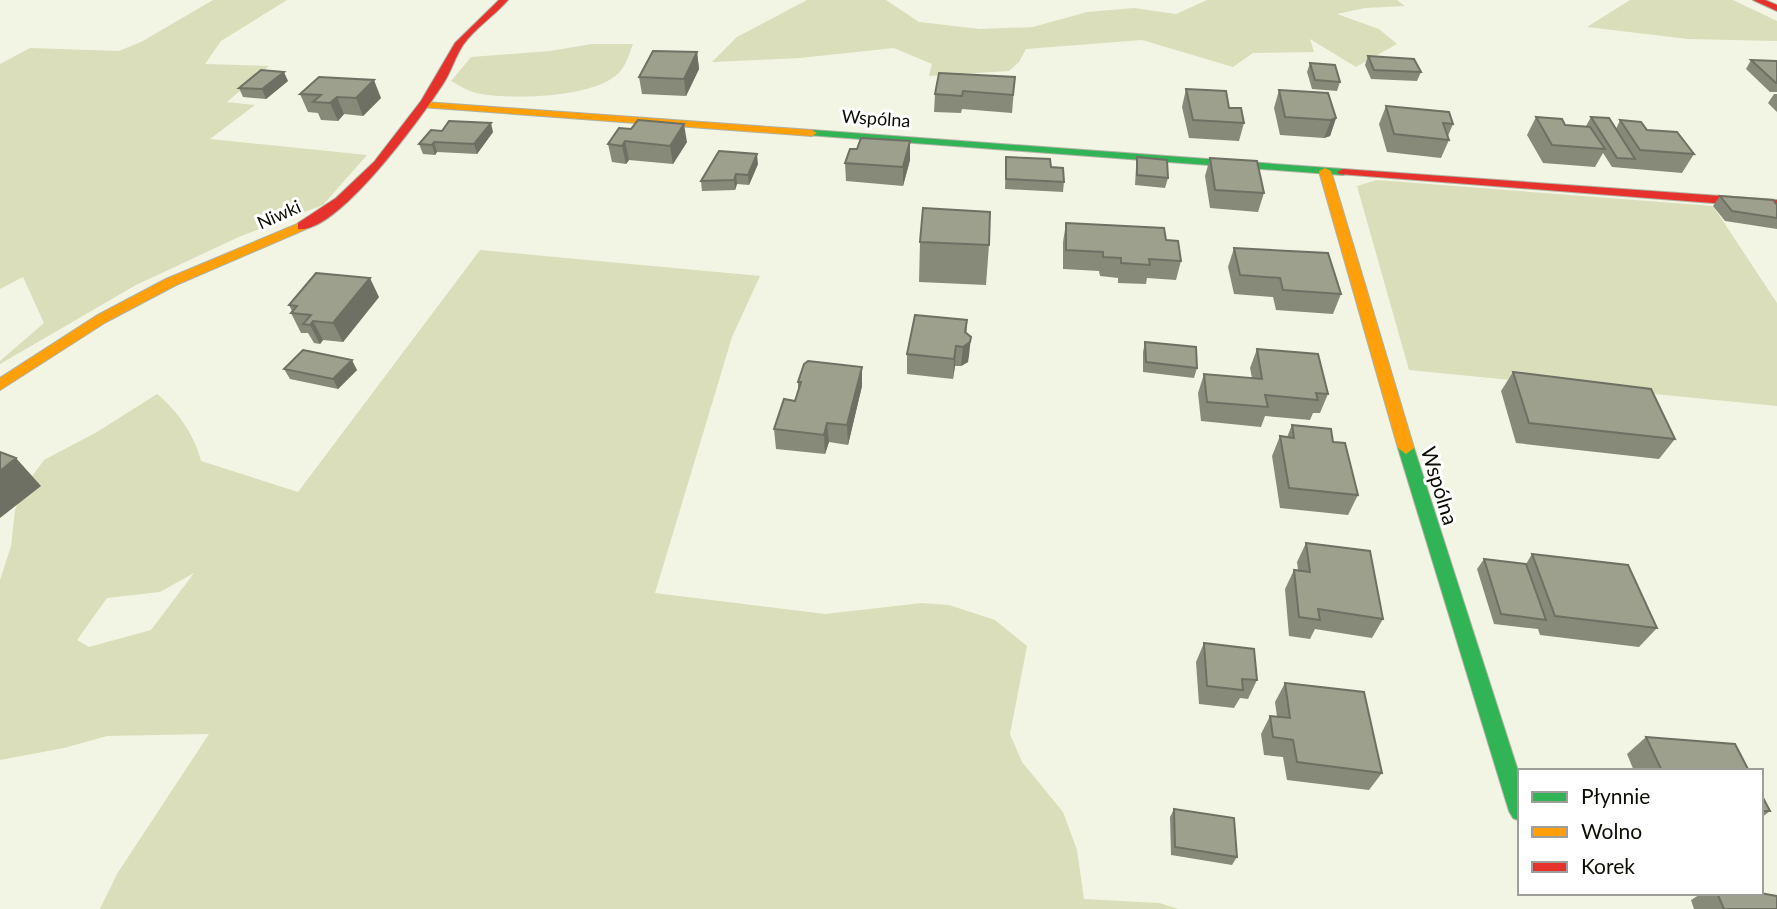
<svg xmlns="http://www.w3.org/2000/svg" width="1777" height="909" font-family="Lato,sans-serif">
<style>
.green{fill:#dadebb;fill-rule:evenodd}
.lines{fill:none;stroke-linecap:round;stroke-linejoin:round}
.fast-casing{stroke:#afb1a3;stroke-width:2}
.slow-casing{stroke:#afb1a3;stroke-width:2}
.jam-casing{stroke:#afb1a3;stroke-width:2}
.fast{fill:#30b455;fill-rule:evenodd}
.slow{fill:#ff9f0a;fill-rule:evenodd}
.jam{fill:#e5322d;fill-rule:evenodd}
.wall{fill:#878a79}
.shaded-wall{fill:#6e7063}
.building{fill:#9da08d;stroke:#6e7063;stroke-width:2}
.labels{text-anchor:middle;stroke-width:6;stroke-linejoin:round;paint-order:stroke}
.far-street-label{font-size:18px;fill:#0c0d04;stroke:#fff}
.street-label{font-size:21px;fill:#0c0d04;stroke:#fff}
</style>
<rect width="100%" height="100%" fill="#f2f5e3"/>
<!-- green -->
<path class="green" d="M213 0H287L221 41 205 64 269 66 227 102 255 105 210 139 367 155 323 205 241 236 136 285 0 364V361L44 323 23 277 0 289V64L30 48 119 51 141 42Z
M807 0H886L919 22 980 29 1033 27 1087 12 1134 8 1176 14 1207 0H1397L1405 6 1365 8 1337 14 1379 29 1397 44 1356 67 1310 39 1314 52 1253 53 1233 67 1142 40 1026 49 1019 62 1009 71 929 76 932 64 894 48 800 58 712 62 737 37Z
M1630 0H1733L1777 21V41L1688 39 1587 27Z
M592 44H633C630 52 627 62 622 69 602 99 508 100 476 93 467 91 459 85 451 81L471 57 550 51Z
M1377 180 1713 206 1777 303V406L1409 370 1357 186Z
M480 250 760 276 732 337 655 593 825 614 922 603 949 605 995 620 1027 646 1010 734 1022 762 1063 812 1077 850 1084 899 1159 903 1179 909H100L117 874 209 734 107 736 64 748 0 760V580L11 546 15 510 24 487 44 460 97 432 157 394C177 410 195 436 201 461L298 492ZM194 573 151 630 89 647 77 640 107 598 160 592Z"/>
<g class="lines">
<!-- fast casing -->
<g class="fast-casing">
<path id="fast" d="M812 130 1343 169 1349 172 1343 175 808 135V131Z
M1406 442 1414 448 1520 777V821L1513 818 1509 811 1398 448Z"/>
</g>
<!-- slow casing -->
<g class="slow-casing">
<path id="slow" d="M425 102 812 130 817 133 812 136 421 107V103Z
M1325 168 1331 171 1414 448 1406 454 1398 448 1319 171Z
M302 222 308 226 306 229 176 285 106 322 0 390V378L96 316 166 279Z"/>
</g>
<!-- jam casing -->
<g class="jam-casing">
<path id="jam" d="M499 0H508C494 16 475 28 463 45 455 57 451 72 443 84 423 115 337 235 298 229V223L336 198 374 162 421 101 455 43Z
M1753 0H1765L1777 5V11Z
M1343 169 1777 200V208L1339 174 1337 172Z"/>
</g>
<!-- fast -->
<use href="#fast" class="fast"/>
<!-- slow -->
<use href="#slow" class="slow"/>
<!-- jam -->
<use href="#jam" class="jam"/>
</g>
<!-- wall -->
<path class="wall" d="M697 52 699 69 686 96 642 94 639 77Z
M1368 56 1421 72 1417 81 1371 79 1365 65Z
M1751 60 1777 61V92H1770L1746 69Z
M1310 63 1340 82 1337 91 1312 89 1307 72Z
M1015 77 1012 113 962 109 961 113 934 112 935 94Z
M288 81 266 99 243 97 239 88Z
M1186 89 1229 108 1244 123 1239 141 1189 138 1182 107Z
M1279 90 1336 118 1330 136 1324 138 1280 135 1274 108Z
M300 94 381 98 363 116 344 114 338 121 321 120 318 113 308 112Z
M1774 94H1777V112L1768 103Z
M1386 106 1453 124 1448 136 1449 140 1441 158 1387 152 1379 124Z
M1536 117 1565 125 1586 126 1591 117 1616 129 1620 120 1647 130 1694 154 1682 173 1612 167 1603 153 1595 167 1543 163 1527 135Z
M619 128 687 142 673 164 629 160 626 164 612 162 608 144Z
M493 132 477 154 437 152 435 155 423 154 419 144Z
M1006 157 1051 167 1064 182 1063 192 1005 189Z
M1137 157 1168 178 1165 188 1135 185 1136 167Z
M1210 158 1264 193 1258 212 1210 208 1205 176Z
M910 160 903 186 846 181 845 163Z
M758 164 749 185 737 184 735 190 702 191 701 181Z
M1720 196 1777 205V229L1725 221 1713 206Z
M1066 223 1166 240 1181 261 1176 280 1147 278 1146 284 1118 283V278L1100 276 1099 271 1063 269V242Z
M920 242 989 245 986 285 919 282Z
M1234 248 1341 294 1333 314 1276 310 1273 297 1234 294 1228 267Z
M379 297 343 342 323 340 320 344 314 343 308 333H301L291 313 292 311 289 305Z
M967 320 966 333 968 362 961 366H955L953 379 907 374V354Z
M1145 342 1197 368 1194 378 1143 372V352Z
M1257 349 1328 394 1320 413H1313L1310 420 1265 416 1261 427 1201 421 1198 393 1204 374 1252 378 1250 368Z
M284 369 357 370 338 389 290 379Z
M1513 372 1675 439 1659 459 1516 443 1501 391Z
M798 382 862 386 848 445 829 442 825 454 776 449 774 429 795 401 798 390Z
M1292 425 1333 442 1358 495 1348 515 1280 508 1272 456 1280 436 1287 437Z
M1306 543 1383 619 1372 638 1315 629 1310 639 1289 636 1285 589 1294 570H1298L1297 562Z
M1532 554 1657 628 1639 647 1540 635 1538 629 1494 624 1477 569 1484 559 1526 564Z
M1204 643 1257 680 1248 699 1240 698 1234 708 1199 704 1196 662Z
M1285 683 1382 773 1369 790 1287 780 1283 757 1264 755 1261 734 1270 716 1277 717 1275 702Z
M1646 737 1749 771H1634L1627 754Z
M1761 794 1770 811 1761 818Z
M1174 809 1237 857 1232 865 1171 855 1170 817Z
M1702 893H1760L1777 909H1694L1691 900Z"/>
<!-- shaded-wall -->
<path class="shaded-wall" d="M697 52 699 69 686 96 684 79Z
M284 72 288 81 266 99 262 89Z
M374 80 381 98 363 116 356 98Z
M337 97 344 114 338 121 330 103Z
M1336 118 1330 136 1324 138 1331 120Z
M491 123 493 132 477 154 474 144Z
M684 124 687 142 673 164 670 146Z
M625 141 629 160 626 164 622 146Z
M910 141V160L903 186V167Z
M434 142 437 152 435 155 432 145Z
M757 154 758 164 749 185 748 175Z
M736 174 737 184 735 190 734 180Z
M370 278 379 297 343 342 333 323Z
M967 320 966 339 971 337 969 356 968 362 961 366 963 347Z
M313 321 323 340 320 344 310 325Z
M956 346 955 366 953 379 954 359Z
M352 360 357 370 338 389 333 379Z
M862 367V386L848 445 847 425Z
M827 423 829 442 825 454 824 435Z
M16 458 41 486 0 518V471Z"/>
<!-- building -->
<path class="building" d="M653 51 697 52 684 79 639 77Z
M1368 56 1414 59 1421 72 1374 70Z
M1751 60 1777 61V83H1776Z
M1310 63 1335 65 1340 82 1315 80Z
M261 70 284 72 262 89 239 88Z
M939 73 1015 77 1013 95 963 91 962 96 935 94Z
M319 77 374 80 356 98 337 97 330 103 313 102 321 95 300 94Z
M1186 89 1226 91 1229 108H1241L1244 123 1193 120Z
M1279 90 1328 93 1336 118 1331 120 1285 117Z
M1386 106 1449 112 1453 124 1443 123 1449 140 1394 134Z
M1536 117 1562 119 1565 125 1590 127 1605 149 1552 145Z
M1591 117 1609 118 1635 159 1617 158Z
M638 120 684 124 670 146 625 141 622 146 608 144 619 128 631 129Z
M1620 120 1641 122 1647 130 1677 132 1694 154 1640 150Z
M449 121 491 123 474 144 434 142 432 145 419 144 431 130 442 131Z
M861 138 910 141 903 167 845 163 850 149H857Z
M719 151 757 154 748 175 736 174 734 180 701 181Z
M1006 157 1050 159 1051 167 1063 168 1064 182 1006 179Z
M1137 157 1167 160 1168 178 1137 175Z
M1210 158 1257 161 1264 193 1215 190Z
M1720 196 1773 200 1777 205V218L1732 211Z
M923 208 990 212 989 245 920 242Z
M1066 223 1164 228 1166 240 1178 241 1181 261 1149 259 1150 265 1121 263V258L1103 257V252L1066 250Z
M1234 248 1328 253 1341 294 1283 290 1280 278 1240 275Z
M316 273 370 278 333 323 313 321 310 325 303 324 311 315 291 313 297 306 289 305Z
M915 315 967 320 965 332 971 337 970 342 963 347 956 346 954 359 907 354Z
M1145 342 1196 347 1197 368 1146 362Z
M1257 349 1318 354 1328 394 1316 393 1318 400 1265 395 1268 407 1207 402 1204 374 1262 379Z
M303 350 352 360 333 379 284 369Z
M808 361 862 367 847 425 827 423 824 435 774 429 784 399 795 401 801 382H798L804 364Z
M1513 372 1651 389 1675 439 1529 423Z
M1292 425 1331 429 1333 442 1345 443 1358 495 1289 488 1280 436 1294 438Z
M0 452 16 458 0 471Z
M1306 543 1370 551 1383 619 1318 609 1320 620 1299 617 1294 570 1310 572Z
M1532 554 1628 565 1657 628 1555 616Z
M1484 559 1526 564 1546 620 1501 614Z
M1204 643 1254 649 1257 680 1242 679 1243 690 1207 686Z
M1285 683 1364 692 1382 773 1297 762 1293 740 1273 737 1270 716 1290 718Z
M1646 737 1735 744 1749 771H1662Z
M1761 794 1770 811H1761Z
M1174 809 1234 818 1237 857 1175 847Z
M1717 893H1760L1777 896V909H1724Z"/>
<g class="labels">
<!-- far-street labels -->
<g class="far-street-label">
<text transform="translate(876 119) rotate(4)" y="6">Wspólna</text>
<text transform="translate(279 215) rotate(-24)" y="6">Niwki</text>
</g>
<!-- street labels -->
<g class="street-label">
<text transform="translate(1439 486) rotate(73)" y="7">Wspólna</text>
</g>
</g>
<!-- legend -->
<rect x="1518" y="769" width="245" height="126" fill="#ffffff" stroke="#9e9e9b" stroke-width="2"/>
<rect x="1532" y="792" width="35" height="10" fill="#30b455" stroke="#9e9e9b" stroke-width="2"/>
<text x="1581" y="804" font-size="21" fill="#0c0d04">Płynnie</text>
<rect x="1532" y="827" width="35" height="10" fill="#ff9f0a" stroke="#9e9e9b" stroke-width="2"/>
<text x="1581" y="839" font-size="21" fill="#0c0d04">Wolno</text>
<rect x="1532" y="862" width="35" height="10" fill="#e5322d" stroke="#9e9e9b" stroke-width="2"/>
<text x="1581" y="874" font-size="21" fill="#0c0d04">Korek</text>
</svg>
